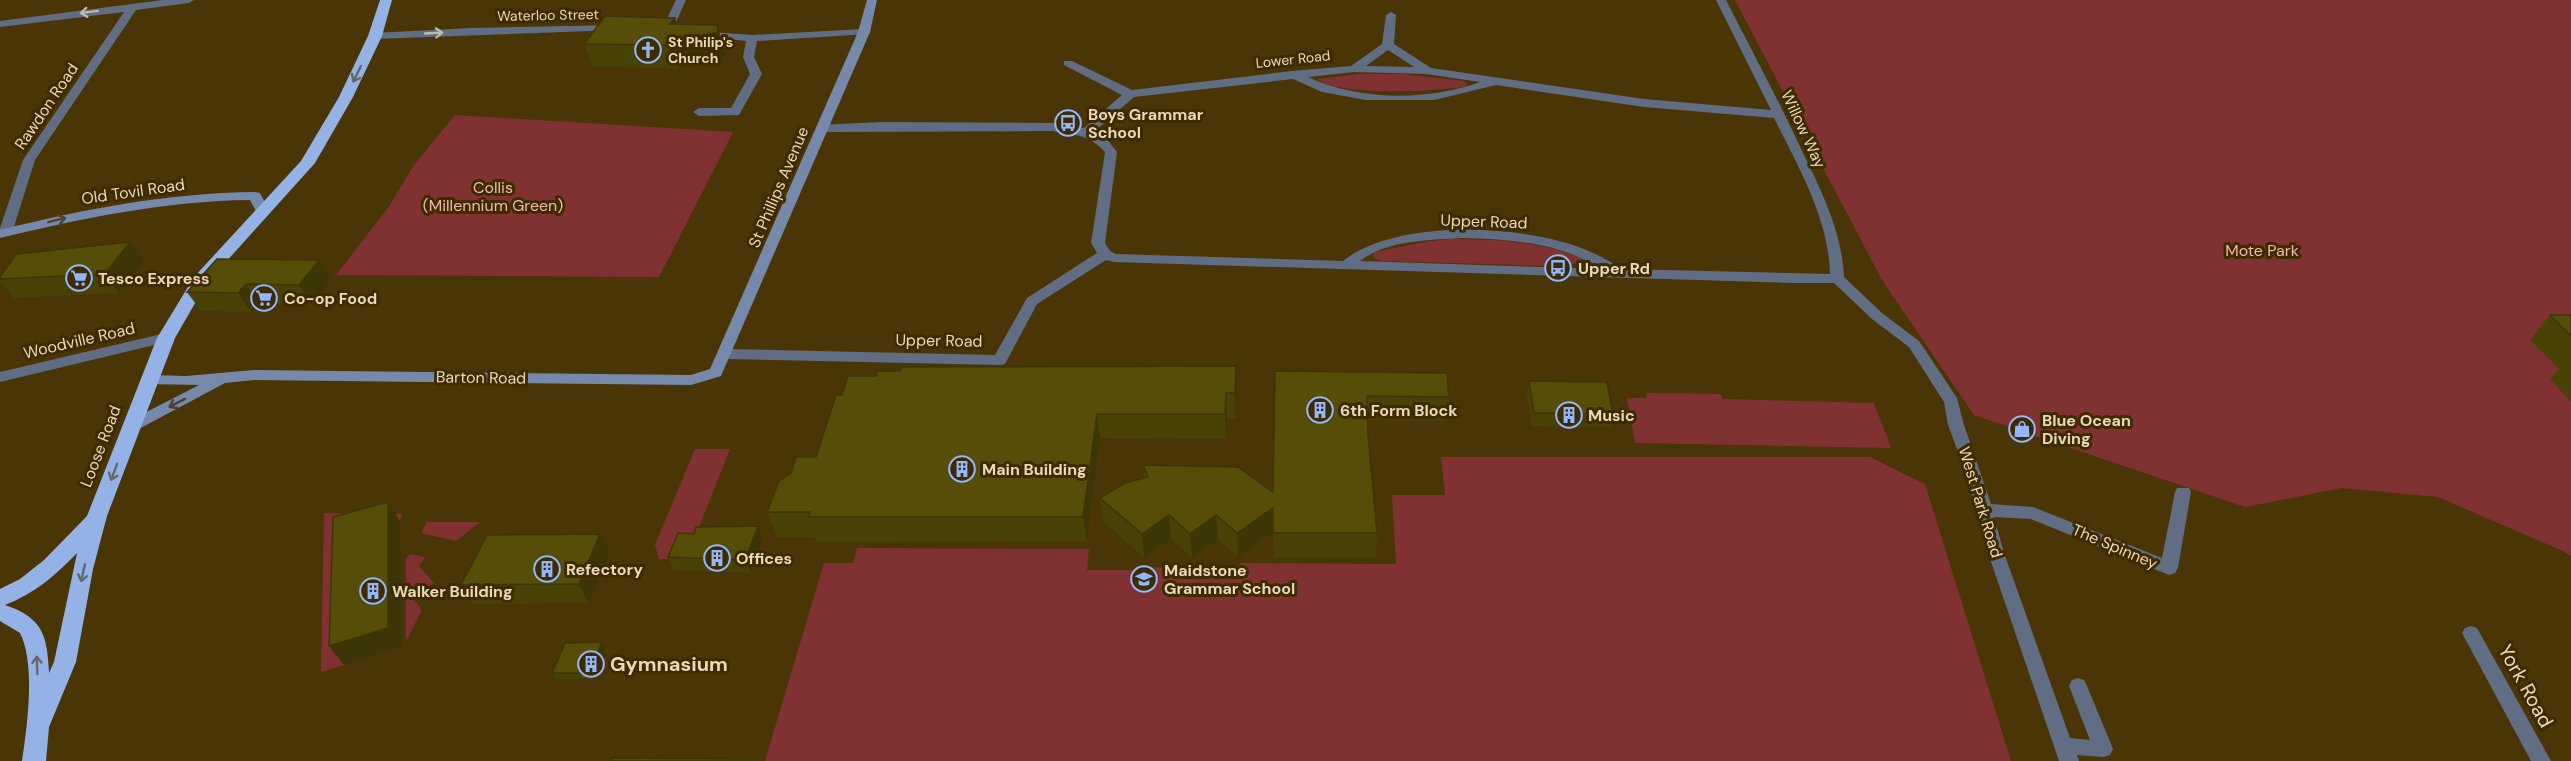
<svg xmlns="http://www.w3.org/2000/svg" width="2571" height="761" font-family="'DM Sans',sans-serif">
<style>
.green{fill:#803233}
.lines{fill:none;stroke-linecap:round;stroke-linejoin:round}
.street{fill:#616d83;fill-rule:evenodd}
.secondary{fill:#7689ab;fill-rule:evenodd}
.highway{fill:#95b2e7;fill-rule:evenodd}
.wall{fill:#494207}
.shaded-wall{fill:#3c3606}
.building{fill:#554d08;stroke:#3c3606;stroke-width:1.5}
.oneway{stroke:#c0b8ab}
.oneway2{stroke:#666868}
.oneway3{stroke:#4d422b}
.labels{text-anchor:middle;stroke-width:6;stroke-linejoin:round;paint-order:stroke}
.far-street-label{font-size:14px;fill:#e8d8bc;stroke:#3f2b00}
.far-poi-label{font-size:14px;font-weight:bold;fill:#e8d8bc;stroke:#3f2b00;text-anchor:start}
.street-label{font-size:16px;fill:#e8d8bc;stroke:#3f2b00}
.poi-label{font-size:16px;font-weight:bold;fill:#e8d8bc;stroke:#3f2b00;text-anchor:start}
.park-label{font-size:16px;fill:#f2b6b2;stroke:#3f2b00}
.near-poi-label{font-size:20px;font-weight:bold;fill:#e8d8bc;stroke:#3f2b00;text-anchor:start}
.near-street-label{font-size:20px;fill:#e8d8bc;stroke:#3f2b00}
</style>
<rect width="100%" height="100%" fill="#4a3507"/>
<!-- green -->
<path class="green" d="M1735 0H2571V556L2563 551 2438 497 2341 488 2245 507 1974 415 1882 280Z
M1360 74H1402L1464 81 1467 84 1464 87C1432 91 1343 97 1317 79Z
M455 115 470 116 733 132 659 277 336 275 388 208 414 165Z
M1450 239C1488 239 1549 241 1583 260L1585 264 1548 263V266L1382 261 1375 259 1373 255 1375 252 1425 242Z
M1646 393 1720 394 1723 399 1874 403 1891 448 1635 443 1627 398H1647Z
M695 449H730L694 540H676L668 559H659L655 545Z
M1441 457H1870L1925 484 2011 761H765L824 563H853L857 548 1089 549 1087 570H1133L1137 567 1233 569 1242 563 1396 564 1392 495H1445Z
M324 513 402 514 400 521 347 536 344 665 321 672Z
M427 522H480L456 541 421 533Z
M410 554 425 557 419 566 434 583 412 597 422 610 406 641V559Z"/>
<g class="lines">
<!-- street -->
<path class="street" d="M163 0H194L189 3 136 10 35 160 12 233 10 236H0V228L23 160 124 12 0 27V21Z
M676 0H686L672 31H664L662 29Z
M1716 0H1726C1753 53 1780 103 1804 155 1823 194 1842 233 1844 277L1882 313 1919 341 1957 398 1964 425 1991 504 2033 507 2162 558 2175 492 2177 488H2189L2191 492 2178 568 2175 573 2169 575 2031 519 1994 517 2004 553 2070 738 2090 740 2069 686 2072 680 2078 678 2084 680 2087 686 2113 749 2110 755 2103 757 2077 755 2079 761H2059L1988 553 1966 473 1948 425 1944 402 1909 347 1872 319 1834 283H1793L1114 262 1106 260 1037 304 1005 364 1000 365 725 359 718 354 725 349 995 355 1027 298 1097 253 1091 243 1105 152C1090 135 1073 134 1052 131L822 132 816 128 818 125 882 122 1052 123 1084 128 1122 95 1064 65V61H1072L1132 90 1292 71 1351 66 1382 44 1386 15 1391 12 1396 15 1394 44 1431 68 1644 99 1771 110ZM1388 50 1414 67 1366 66ZM1354 72 1426 74 1480 82C1427 101 1359 101 1308 77ZM1293 79 1322 92 1366 100H1434L1496 85 1644 107 1774 118C1798 166 1829 219 1830 274L1623 269C1606 259 1589 250 1570 244 1510 225 1394 220 1343 261L1116 254 1110 251 1105 243 1117 152 1106 138 1095 131 1134 97ZM1463 238C1511 239 1560 243 1602 269L1360 261C1387 240 1430 240 1463 238Z
M615 25 619 26V30L375 39 369 36 375 33 470 28Z
M864 29 870 32 868 34 757 41 754 57 762 74 739 115 699 116 693 112 699 108H731L750 74 743 57 746 41 702 36 696 33 698 31 752 35Z
M166 333 173 338 171 341 0 382V372Z
M2471 626 2477 628 2551 761H2531L2462 633 2465 628Z"/>
<!-- secondary -->
<path class="secondary" d="M867 0H877L870 32 721 376 691 385 254 380 225 383 135 431H125L122 427 125 423 199 385 144 384 142 380 144 376 149 375 186 376 254 370 691 375 710 369 858 32Z
M255 192 260 193 270 212 268 215H258L250 200C165 201 83 218 0 238V230C84 209 168 193 255 192Z"/>
<!-- highway -->
<path class="highway" d="M380 0H392L382 36 353 97 315 163 206 284 175 338 107 516 93 569 76 662 49 727 46 761H22C27 726 36 665 20 633L0 621V589L20 579 44 560 87 516 157 338 194 277 301 161 339 97 368 36ZM77 553 54 662 49 673C47 635 43 618 5 605 34 594 56 575 77 553Z"/>
</g>
<!-- wall -->
<path class="wall" d="M675 18 677 24 717 25 724 48 725 55 681 65 678 68 593 67 584 44Z
M130 242 144 261 119 293 14 298 0 281V277Z
M217 259 331 279 311 304 258 303 251 312 201 311 187 292Z
M2550 315H2571V402L2550 379 2559 369 2530 340Z
M1236 366 1237 391 1236 418H1227L1226 439 1100 438 1087 541 817 542 815 537H777L767 512 816 457 842 395 876 376Z
M1275 371 1449 397 1446 421 1368 420V433L1377 533 1376 557H1274L1273 532 1238 557 1218 539 1192 558 1171 539 1144 558 1103 521 1100 498 1144 478 1143 465 1273 492Z
M1529 381 1613 414 1610 427 1532 426 1527 395Z
M758 526 763 539 751 573 674 570 668 557 694 534Z
M610 553 589 603 474 604 461 585Z
M606 648 594 679H556L552 673Z"/>
<!-- shaded-wall -->
<path class="shaded-wall" d="M675 18 682 40 717 25 724 48 725 55 681 65 678 68 670 45V24Z
M130 242 144 261 119 293 105 274Z
M319 260 331 279 311 304 299 285Z
M246 284 258 303 251 312 238 293Z
M1236 366 1237 391 1236 418 1235 393Z
M1226 393 1227 418 1226 439 1225 414Z
M1097 414 1100 438 1087 541 1083 517Z
M388 502 400 521 402 647 344 665 329 646Z
M1273 508 1274 532 1238 557 1237 533Z
M1169 515 1171 539 1144 558 1142 534Z
M1216 515 1218 539 1192 558 1190 534Z
M758 526 763 539 751 573 745 560Z
M600 534 610 553 589 603 579 584Z
M602 642 606 648 594 679 590 673Z"/>
<!-- building -->
<path class="building" d="M605 16 675 18 670 24 717 25 718 32 673 42 670 45 584 44Z
M130 242 105 274 0 279V277L16 254Z
M217 259 319 260 299 285 246 284 238 293 187 292Z
M2550 315H2571V336Z
M1236 366 1235 393H1226L1225 414H1097L1083 517H808L810 512H767L779 481 791 473 796 457H816L836 395H842L848 376H876L877 371H900L902 367Z
M1275 371 1447 373 1449 397 1367 396 1368 433 1377 533H1273V508L1237 533 1216 515 1190 534 1169 515 1142 534 1100 498 1125 483 1148 477 1143 465 1238 467 1273 492Z
M1529 381 1607 382 1613 414 1534 413Z
M388 502V628L329 646 333 517Z
M758 526 745 560 668 557 678 533 694 534 696 527Z
M600 534 579 584 461 585 487 535Z
M602 642 590 673H552L565 643Z
M613 758 749 759 748 761H612Z"/>
<!-- one-way arrows -->
<defs><path id="oneway-shaft" d="M-6 0H5M1.5-3L5.5 0L1.5 3" fill="none" stroke-width="1.6" stroke-linecap="round" stroke-linejoin="round" transform="scale(1.5)"/></defs>
<g class="oneway">
<use href="#oneway-shaft" transform="translate(89 12) rotate(173)"/>
<use href="#oneway-shaft" transform="translate(434 33) rotate(-3)"/>
</g>
<g class="oneway2">
<use href="#oneway-shaft" transform="translate(357 74) rotate(116)"/>
<use href="#oneway-shaft" transform="translate(114 472) rotate(110)"/>
<use href="#oneway-shaft" transform="translate(83 573) rotate(102)"/>
<use href="#oneway-shaft" transform="translate(37 665) rotate(-92)"/>
</g>
<g class="oneway3">
<use href="#oneway-shaft" transform="translate(57 220) rotate(-14)"/>
<use href="#oneway-shaft" transform="translate(177 403) rotate(153)"/>
</g>
<!-- icons -->
<defs>
<g id="church-ring" transform="scale(1.35)"><circle r="9.5" fill="#3f2b00" stroke="#92b7fd" stroke-width="1.5"/><path d="M-1.2-6h2.4v3.5h3.3v2.4h-3.3V6h-2.4V-.1h-3.3v-2.4h3.3Z" fill="#92b7fd"/></g>
<g id="bus-ring" transform="scale(1.35)"><circle r="9.5" fill="#3f2b00" stroke="#92b7fd" stroke-width="1.5"/><path d="M-5-6H5V4H4V6H2V4H-2V6H-4V4H-5ZM-3.5-4V0h7V-4ZM-3.5 1.2v1.5H-2V1.2ZM2 1.2v1.5H3.5V1.2Z" fill="#92b7fd"/></g>
<g id="supermarket-ring" transform="scale(1.35)"><circle r="9.5" fill="#3f2b00" stroke="#92b7fd" stroke-width="1.5"/><path d="M-6-5.5h2.5l.6 2H6L4.5 2H-2.5L-4.4-4H-6ZM-1.5 3.2a1.3 1.3 0 1 0 .1 0ZM3 3.2a1.3 1.3 0 1 0 .1 0Z" fill="#92b7fd"/></g>
<g id="building-ring" transform="scale(1.35)"><circle r="9.5" fill="#3f2b00" stroke="#92b7fd" stroke-width="1.5"/><path d="M-4-6H4V6H1V3H-1V6H-4ZM-2.5-4.3h1.7v1.8h-1.7ZM.8-4.3h1.7v1.8H.8ZM-2.5-1h1.7V.8h-1.7ZM.8-1h1.7V.8H.8Z" fill="#92b7fd"/></g>
<g id="shop-ring" transform="scale(1.35)"><circle r="9.5" fill="#3f2b00" stroke="#92b7fd" stroke-width="1.5"/><path d="M-5-2.5h2.3a2.7 3.5 0 0 1 5.4 0H5L5.5 6h-11ZM-1.5-2.5h3a1.5 2.3 0 0 0-3 0Z" fill="#92b7fd"/></g>
<g id="school-ring" transform="scale(1.35)"><circle r="9.5" fill="#3f2b00" stroke="#92b7fd" stroke-width="1.5"/><path d="M0-5L7-2L0 1L-7-2ZM-4 1L0 2.5L4 1V4Q0 6-4 4Z" fill="#92b7fd"/></g>
</defs>
<g fill-rule="evenodd">
<use href="#church-ring" x="648" y="50"/>
<use href="#bus-ring" x="1068" y="123"/>
<use href="#bus-ring" x="1558" y="268"/>
<use href="#supermarket-ring" x="79" y="278"/>
<use href="#supermarket-ring" x="264" y="298"/>
<use href="#building-ring" x="1320" y="410"/>
<use href="#building-ring" x="1569" y="415"/>
<use href="#shop-ring" x="2022" y="429"/>
<use href="#building-ring" x="962" y="469"/>
<use href="#building-ring" x="717" y="558"/>
<use href="#building-ring" x="547" y="569"/>
<use href="#school-ring" x="1144" y="579"/>
<use href="#building-ring" x="373" y="591"/>
<use href="#building-ring" x="591" y="664"/>
</g>
<g class="labels">
<!-- far-street labels -->
<g class="far-street-label">
<text transform="translate(548 15) rotate(-1)" y="5">Waterloo Street</text>
<text transform="translate(1293 59) rotate(-6)" y="5">Lower Road</text>
</g>
<!-- far-poi labels -->
<g class="far-poi-label">
<text x="668" y="47">St Philip's<tspan x="668" dy="16">Church</tspan></text>
</g>
<!-- street labels -->
<g class="street-label">
<text transform="translate(46 106) rotate(-56)" y="6">Rawdon Road</text>
<text transform="translate(1804 129) rotate(65)" y="6">Willow Way</text>
<text transform="translate(778 187) rotate(-67)" y="6">St Phillips Avenue</text>
<text transform="translate(133 191) rotate(-8)" y="6">Old Tovil Road</text>
<text transform="translate(1484 221) rotate(2)" y="6">Upper Road</text>
<text transform="translate(79 340) rotate(-13)" y="6">Woodville Road</text>
<text transform="translate(939 340) rotate(1)" y="6">Upper Road</text>
<text transform="translate(481 377) rotate(1)" y="6">Barton Road</text>
<text transform="translate(100 446) rotate(-69)" y="6">Loose Road</text>
<text transform="translate(1981 502) rotate(73)" y="6">West Park Road</text>
<text transform="translate(2115 546) rotate(23)" y="6">The Spinney</text>
</g>
<!-- poi labels -->
<g class="poi-label">
<text x="1088" y="120">Boys Grammar<tspan x="1088" dy="18">School</tspan></text>
<text x="1578" y="274">Upper Rd</text>
<text x="98" y="284">Tesco Express</text>
<text x="284" y="304">Co-op Food</text>
<text x="1340" y="416">6th Form Block</text>
<text x="1588" y="421">Music</text>
<text x="2042" y="426">Blue Ocean<tspan x="2042" dy="18">Diving</tspan></text>
<text x="982" y="475">Main Building</text>
<text x="736" y="564">Offices</text>
<text x="566" y="575">Refectory</text>
<text x="1164" y="576">Maidstone<tspan x="1164" dy="18">Grammar School</tspan></text>
<text x="392" y="597">Walker Building</text>
</g>
<!-- park labels -->
<g class="park-label">
<text x="493" y="193">Collis<tspan x="493" dy="18">(Millennium Green)</tspan></text>
<text x="2262" y="256">Mote Park</text>
</g>
<!-- near-poi labels -->
<g class="near-poi-label">
<text x="610" y="671">Gymnasium</text>
</g>
<!-- near-street labels -->
<g class="near-street-label">
<text transform="translate(2526 686) rotate(61)" y="7">York Road</text>
</g>
</g>
</svg>
